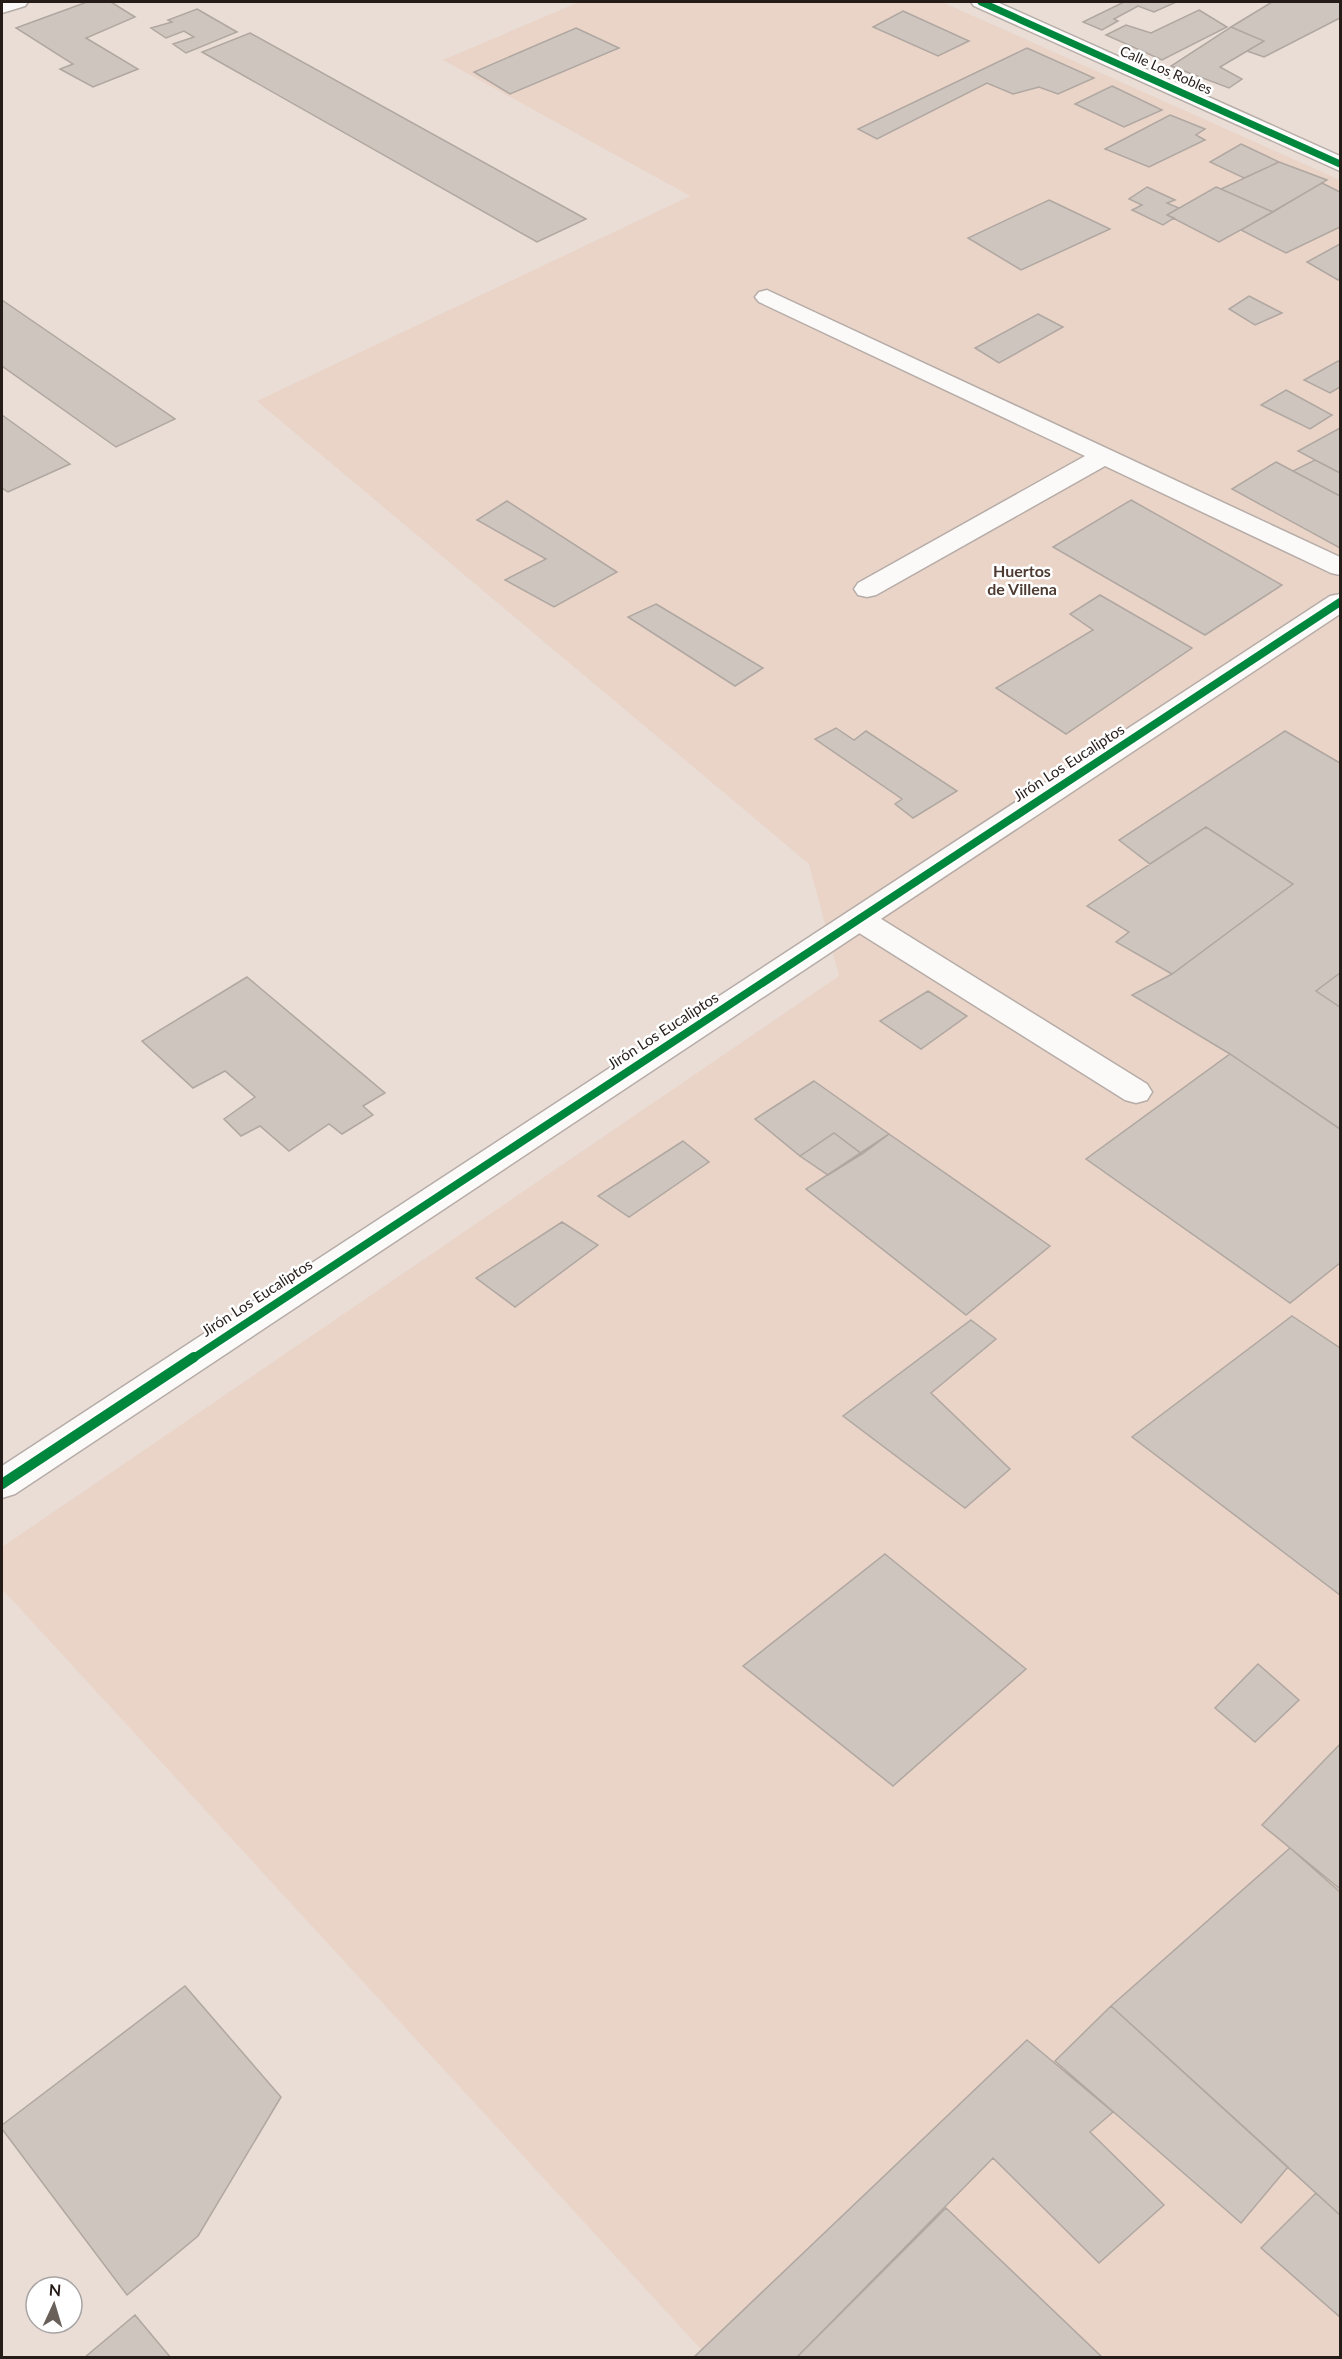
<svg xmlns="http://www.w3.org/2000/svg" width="1342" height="2359" font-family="Lato,sans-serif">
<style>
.built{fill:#ead4c8}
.building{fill:#cec5bf;stroke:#b0a7a1;stroke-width:1.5}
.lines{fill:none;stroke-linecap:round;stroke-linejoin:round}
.service-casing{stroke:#b6aca7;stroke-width:3}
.minor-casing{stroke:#b6aca7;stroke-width:3}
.service{fill:#fcfaf9;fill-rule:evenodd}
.minor{fill:#fcfaf9;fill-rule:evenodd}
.cycleway-far2-casing{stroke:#fff;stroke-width:10}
.cycleway-far1-casing{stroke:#fff;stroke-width:12}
.cycleway-casing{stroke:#fff;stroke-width:14}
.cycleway-far2{stroke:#00873e;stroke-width:7}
.cycleway-far1{stroke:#00873e;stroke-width:8}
.cycleway{stroke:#00873e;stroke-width:10}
.labels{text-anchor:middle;stroke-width:5;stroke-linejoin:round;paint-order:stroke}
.far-street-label{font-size:14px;fill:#251c18;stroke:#fff}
.street-label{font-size:15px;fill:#251c18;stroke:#fff}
.neighbourhood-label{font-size:16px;font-weight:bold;fill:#4d3b32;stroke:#fff}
</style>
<rect width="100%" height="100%" fill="#e9ddd6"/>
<!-- built -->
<path class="built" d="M579 2H942L1340 180V2357H708L2 1589V1547L839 976 809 864 257 401 690 196 443 60Z"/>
<!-- building -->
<path class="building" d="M87 2H111L135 17 86 38 138 69 93 87 60 69 73 64 16 28Z
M1124 2H1169L1174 3 1154 12 1138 6 1114 19 1118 21 1102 30 1083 22Z
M1272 2H1340V18L1264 57 1247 51 1264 41 1231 27Z
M197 9 237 32 186 53 173 44 194 37 184 31 166 38 151 28 172 22 168 20Z
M1199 10 1227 27 1162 60 1106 35 1126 25 1151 33Z
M903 11 969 41 938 56 873 27Z
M1231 27 1264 41 1220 67 1242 79 1229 88 1171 66Z
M576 28 619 48 510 94 474 72Z
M250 33 586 219 537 242 202 52Z
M1027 48 1094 78 1058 94 1039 87 1013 94 987 83 877 139 858 129Z
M1112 86 1162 110 1124 127 1075 104Z
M1170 115 1205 129 1196 135 1205 140 1149 167 1105 149Z
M1241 144 1279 162 1244 178 1210 162Z
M1279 162 1327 180 1273 212 1221 189Z
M1322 183 1340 192V227L1286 253 1241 230Z
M1147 187 1175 200 1167 203 1179 208 1167 215 1174 218 1163 225 1132 210 1142 205 1129 199Z
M1216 187 1221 189 1273 212 1219 242 1167 215Z
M1049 200 1110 229 1021 270 968 238Z
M1340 244V278L1338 280 1307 262Z
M1249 296 1282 313 1255 325 1229 309Z
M2 300 175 419 116 447 2 366Z
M1038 314 1063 327 999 363 975 348Z
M1338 361 1340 362V387L1330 393 1304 380Z
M1286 390 1332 415 1310 429 1261 405Z
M2 415 70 464 8 492 2 488Z
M1340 428V473L1298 451Z
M1315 460 1340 473V496L1293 471Z
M1276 462 1340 496V548L1232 489Z
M1131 500 1282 585 1205 635 1053 547Z
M507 501 617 572 554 607 505 580 546 559 477 520Z
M1100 595 1192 648 1066 734 996 688 1093 630 1070 614Z
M656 604 763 668 735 686 628 617Z
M836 728 854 740 866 731 957 791 913 818 895 804 902 799 815 739Z
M1285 731 1340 763V1129L1230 1054 1132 995 1172 974 1293 884 1206 827 1150 864 1119 840Z
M1206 827 1293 884 1172 974 1116 942 1129 932 1087 906Z
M1340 973V1007L1316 991Z
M247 977 385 1093 363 1106 373 1115 342 1134 329 1124 289 1151 260 1126 241 1136 224 1119 255 1097 225 1071 193 1088 142 1041Z
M928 991 967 1016 921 1049 880 1021Z
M1230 1054 1340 1129V1263L1290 1303 1086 1159Z
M814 1081 889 1134 862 1154 834 1133 800 1156 755 1119Z
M834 1133 862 1154 828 1175 800 1156Z
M889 1134 1050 1246 966 1315 806 1189Z
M683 1141 709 1162 629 1217 598 1196Z
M562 1222 598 1245 515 1307 476 1278Z
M1292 1316 1340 1348V1595L1132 1437Z
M971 1320 996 1339 931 1393 1010 1469 965 1508 843 1416Z
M885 1554 1026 1669 893 1786 743 1666Z
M1258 1664 1299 1700 1255 1742 1215 1708Z
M1340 1744V1889L1262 1825Z
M1290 1848 1340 1892V2215L1111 2006Z
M185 1986 281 2097 198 2236 127 2295 2 2129V2125Z
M1111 2006 1288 2167 1241 2223 1055 2061Z
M1027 2040 1113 2112 1090 2132 1164 2205 1099 2263 993 2158 796 2358H693Z
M1316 2193 1340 2215V2317L1261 2248Z
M946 2208 1103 2358H796Z
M135 2315 171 2358H84Z"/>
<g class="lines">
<!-- service casing -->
<g class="service-casing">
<path id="service" d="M767 290 1340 557V575L1331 573 1105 466 876 595 867 597 858 595 854 589 858 583 1085 456 759 302 755 297 759 292Z
M859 909 870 912 1147 1084 1152 1092 1147 1100 1136 1103 1125 1100 848 926 844 919 848 912Z"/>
</g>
<!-- minor casing -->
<g class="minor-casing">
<path id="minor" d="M2 2H28L25 6 2 13Z
M971 2H997L1340 156V171L974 6Z
M1340 594V614L15 1494 2 1498V1466L1330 596Z"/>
</g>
<!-- service -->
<use href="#service" class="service"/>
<!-- minor -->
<use href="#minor" class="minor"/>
<!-- cycleway-far2 casing -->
<g class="cycleway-far2-casing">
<path id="cycleway-far2" d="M981 2 1340 164"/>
</g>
<!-- cycleway-far1 casing -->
<g class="cycleway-far1-casing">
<path id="cycleway-far1" d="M192 1359 1340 602"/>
</g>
<!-- cycleway casing -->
<g class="cycleway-casing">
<path id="cycleway" d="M2 1484 194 1357"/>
</g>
<!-- cycleway-far2 -->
<use href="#cycleway-far2" class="cycleway-far2"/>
<!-- cycleway-far1 -->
<use href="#cycleway-far1" class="cycleway-far1"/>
<!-- cycleway -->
<use href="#cycleway" class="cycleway"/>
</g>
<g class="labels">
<!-- far-street labels -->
<g class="far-street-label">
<text transform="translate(1166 70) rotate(24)" y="5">Calle Los Robles</text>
</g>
<!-- street labels -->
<g class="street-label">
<text transform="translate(1069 763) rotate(-33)" y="5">Jirón Los Eucaliptos</text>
<text transform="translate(663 1031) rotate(-33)" y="5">Jirón Los Eucaliptos</text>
<text transform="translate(257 1298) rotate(-33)" y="5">Jirón Los Eucaliptos</text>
</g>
<!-- neighbourhood labels -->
<g class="neighbourhood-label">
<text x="1022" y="577">Huertos<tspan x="1022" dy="18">de Villena</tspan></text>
</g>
</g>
<!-- border -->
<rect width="1342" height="2359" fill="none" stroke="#251c18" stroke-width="6"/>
<!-- north arrow -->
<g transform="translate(54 2305) rotate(4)"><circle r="28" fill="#ffffff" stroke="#a8a4a3" stroke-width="1.5"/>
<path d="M0-4.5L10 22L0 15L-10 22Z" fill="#6a605a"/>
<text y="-9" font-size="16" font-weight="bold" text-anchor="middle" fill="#251c18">N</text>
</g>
</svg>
